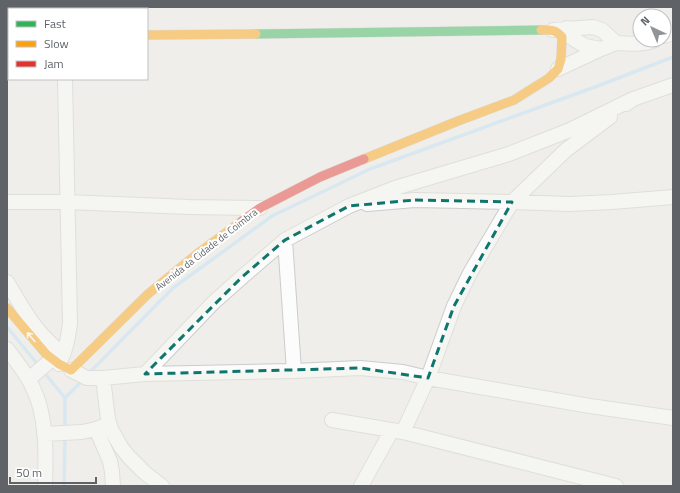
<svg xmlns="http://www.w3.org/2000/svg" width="680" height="493" font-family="'Titillium Web',sans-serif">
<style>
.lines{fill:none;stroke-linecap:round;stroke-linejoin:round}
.stream{stroke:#bfe0f9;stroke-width:3.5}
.street-casing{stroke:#cbcccc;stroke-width:16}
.fast-casing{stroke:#cacacb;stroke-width:10}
.slow-casing{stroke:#cacacb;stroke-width:10}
.jam-casing{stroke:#cacacb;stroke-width:10}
.street{stroke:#fdfcfc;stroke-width:14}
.fast{stroke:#30b455;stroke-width:9}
.slow{stroke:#ff9f0a;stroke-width:9}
.jam{stroke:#e5322d;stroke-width:9}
.oneway{stroke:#fff}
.marked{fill:none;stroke:#0f766e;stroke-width:3;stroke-dasharray:8 5;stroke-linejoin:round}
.labels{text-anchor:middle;stroke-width:4;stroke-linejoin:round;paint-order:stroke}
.street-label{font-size:10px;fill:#5f6368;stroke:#fff}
</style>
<rect width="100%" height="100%" fill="#efeeea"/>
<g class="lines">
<!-- stream -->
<path class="stream" d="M7 327 39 366
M43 371 65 398
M88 374 173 288 272 216 370 169 595 87 673 57
M65 398 83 380
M65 430V398
M64 486 65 437"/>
<!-- street casing -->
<g class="street-casing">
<path id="street" d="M65 9V7
M567 28 572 38 585 46 601 49 616 43
M553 30 593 27 602 30 616 43C629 44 643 45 655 40
M664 36 673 33
M7 37H9
M558 69 601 49
M626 104 633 99 673 85
M7 202H67L189 207 260 208
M367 204 415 200 512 202 569 204 612 202 673 197
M285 240 294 371
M7 282C17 298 26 316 39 331 46 340 55 347 63 355
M7 349C16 361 27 374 33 388 47 416 46 455 45 486
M59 364C66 351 68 338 70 323L65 79
M71 370 87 378H103L145 374 294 371 360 368 403 372 428 378 590 406 673 418
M145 374 214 302 241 278 285 240 349 206 395 188 509 154 570 130 633 99
M103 378 108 419 111 429 121 447 129 457 145 473 162 486
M29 379 52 359
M332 420 403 432 616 486
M96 429 110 461 112 472 113 486
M403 432 428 378 454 306 470 273 512 202 566 150 610 117
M44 434 82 432 96 429 109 424
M361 486 392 430"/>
</g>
<!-- fast casing -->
<g class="fast-casing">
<path id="fast" d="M256 34 541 30"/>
</g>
<!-- slow casing -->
<g class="slow-casing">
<path id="slow" d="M147 35 256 34
M364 159 458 121 514 100 549 78 558 69 561 59 562 37C555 29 551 30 541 30
M7 308 46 354 59 364 71 370 148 294 197 254 242 221"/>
</g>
<!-- jam casing -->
<g class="jam-casing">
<path id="jam" d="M242 221 260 208 320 177 364 159"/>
</g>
<!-- street -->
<use href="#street" class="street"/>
<!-- fast -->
<use href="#fast" class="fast"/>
<!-- slow -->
<use href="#slow" class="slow"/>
<!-- jam -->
<use href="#jam" class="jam"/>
</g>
<!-- one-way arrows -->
<defs><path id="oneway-shaft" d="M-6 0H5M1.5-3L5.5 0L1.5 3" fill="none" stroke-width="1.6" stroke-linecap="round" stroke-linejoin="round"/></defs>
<use class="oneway" href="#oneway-shaft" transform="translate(31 337) rotate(-130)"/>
<!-- marked area -->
<path d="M0 0H680V493H0ZM415 200 512 202 454 306 428 378 360 368 145 374 241 278 285 240 349 206Z" fill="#efeeea" fill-opacity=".55" fill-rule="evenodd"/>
<path class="marked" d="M415 200 512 202 454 306 428 378 360 368 145 374 241 278 285 240 349 206Z"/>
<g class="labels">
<!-- street labels -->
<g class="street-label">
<text transform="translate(206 249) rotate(-38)" y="4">Avenida da Cidade de Coimbra</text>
</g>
</g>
<!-- border -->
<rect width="680" height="493" fill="none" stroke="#5f6368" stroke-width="16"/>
<!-- legend -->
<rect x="8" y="8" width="140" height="72" fill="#ffffff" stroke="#bfc1c3"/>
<rect x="16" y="21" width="20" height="6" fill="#30b455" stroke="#bfc1c3"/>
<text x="44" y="28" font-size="12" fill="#5f6368">Fast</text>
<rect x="16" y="41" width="20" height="6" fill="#ff9f0a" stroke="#bfc1c3"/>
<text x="44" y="48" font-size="12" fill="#5f6368">Slow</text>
<rect x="16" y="61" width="20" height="6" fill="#e5322d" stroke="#bfc1c3"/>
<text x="44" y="68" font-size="12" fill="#5f6368">Jam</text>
<!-- north arrow -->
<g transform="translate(652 28) rotate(316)"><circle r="19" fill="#ffffff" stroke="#bfc1c3"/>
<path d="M0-3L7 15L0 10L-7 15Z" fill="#919496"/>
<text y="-6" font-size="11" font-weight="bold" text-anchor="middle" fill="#5f6368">N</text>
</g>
<!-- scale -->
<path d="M10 477v6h86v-6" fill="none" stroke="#5f6368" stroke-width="2"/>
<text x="16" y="477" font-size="12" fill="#5f6368" stroke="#ffffff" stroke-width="3" paint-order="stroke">50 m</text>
</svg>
